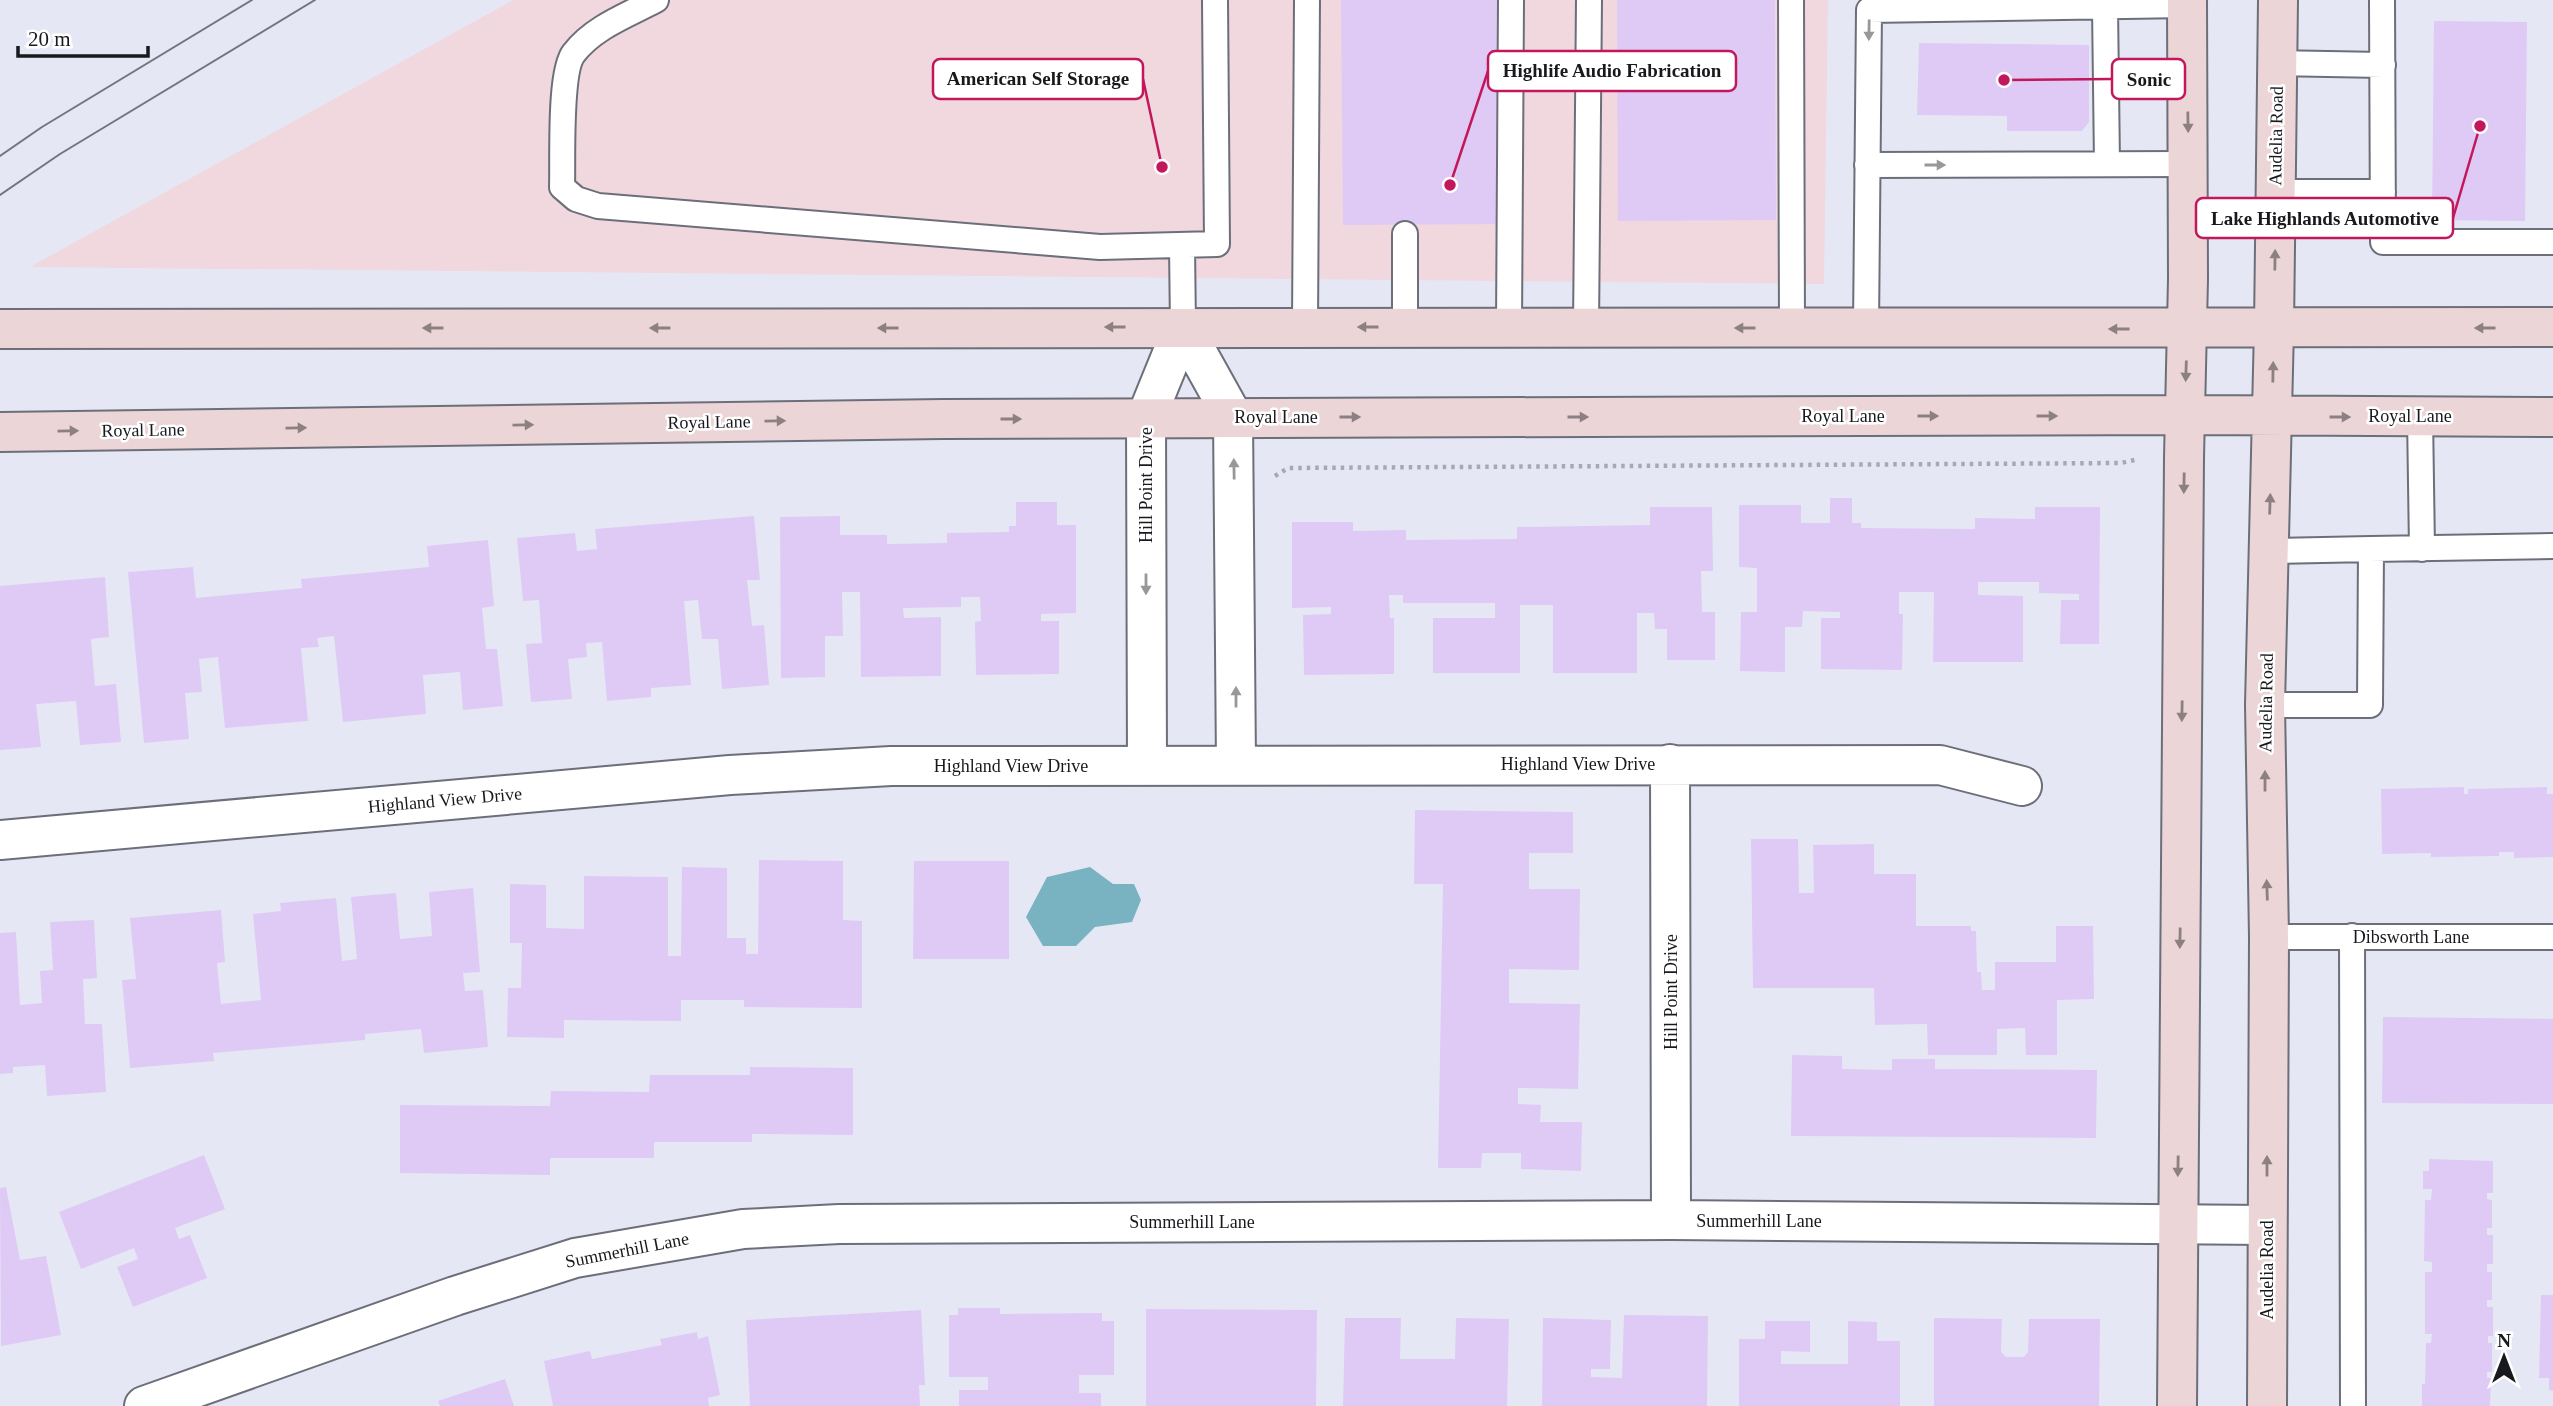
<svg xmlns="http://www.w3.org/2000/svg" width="2553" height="1406" font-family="'Times New Roman',serif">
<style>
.industrial{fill:#f1d7de}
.water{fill:#79b3c2}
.building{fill:#dfcaf5}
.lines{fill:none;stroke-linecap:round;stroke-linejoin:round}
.lane-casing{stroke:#6c6f79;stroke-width:28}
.street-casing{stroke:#6c6f79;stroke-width:42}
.secondary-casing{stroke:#6c6f79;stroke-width:42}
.path{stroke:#a6a9b2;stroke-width:4.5;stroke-dasharray:3.5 5;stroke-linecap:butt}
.lane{stroke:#fff;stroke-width:24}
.street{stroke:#fff;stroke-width:38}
.secondary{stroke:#ecd5d6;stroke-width:38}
.tram{stroke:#73757d;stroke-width:2}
.oneway{fill:#979899}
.oneway2{fill:#8d8083}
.labels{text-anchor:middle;stroke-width:5;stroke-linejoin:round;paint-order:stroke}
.street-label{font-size:18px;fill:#18191d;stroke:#fff}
.leader{fill:none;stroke:#c2185b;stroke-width:2.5}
.callout-dot{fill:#c2185b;stroke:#fff;stroke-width:2.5}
.callout{fill:#fff;stroke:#c2185b;stroke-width:2.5}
.callout-label{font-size:19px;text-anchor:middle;font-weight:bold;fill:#18191d}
</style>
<rect width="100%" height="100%" fill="#e5e8f4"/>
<!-- industrial -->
<path class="industrial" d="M513 0H1828L1824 284 30 267Z"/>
<!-- water -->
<path class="water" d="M1090 867 1113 884H1134L1141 900 1132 922 1095 927 1076 946H1043L1026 917 1047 877Z"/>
<!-- building -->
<path class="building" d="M1341 0H1505L1506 224 1343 225Z
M1617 0H1775L1776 220 1618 221Z
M2434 21 2527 22 2525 221 2432 220Z
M1919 43 2089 45V122L2082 131H2007V116L1917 115Z
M1830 498H1852V523H1861V528L1975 529V518L2035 519V507H2100L2099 644H2060L2061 600H2079V594L2039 593V582H1978V595L2023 596V662H1933L1934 592H1899V614H1903L1902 670 1821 669V618H1840V612L1803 611 1802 627H1785V672L1740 671 1741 612H1757V568L1739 567V505H1801V523H1830Z
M1016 502H1057V525H1076V613L1041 614V621H1059V674L976 675 975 622 981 621 980 597H961V607L903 608 904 618 941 617V676L861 677 860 592H842L843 636H825V677L781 678 780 517 840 516V535H887V544L947 543V533L1009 532V526H1016Z
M1650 507H1712L1713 571H1701L1702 612H1715V660H1667V629H1655L1654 613H1637V673H1553V605H1520V673H1433V618H1495V603H1403V595H1389L1390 618H1394V674L1304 675 1303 615 1331 614V607L1292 608V522H1353V531L1406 530V540L1517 539V527L1650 525Z
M754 516 760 580H747L752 626 764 625 769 685 722 689 718 639H702L698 600 684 601 691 685 651 688V697L607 701 602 642 586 643 587 657 568 659 572 699 531 702 526 644 542 643 539 600 523 601 517 538 575 533 577 551 597 549 595 529Z
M488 540 494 606 482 608 486 649H497L503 706 463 710 460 672 423 675 426 714 343 722 334 636 317 638 319 647 301 648 308 721 225 728 218 657 199 659 202 692 185 693 189 739 144 743 128 572 193 567 196 598 302 588 301 579 429 567 427 546Z
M105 577 109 637 91 639 95 686 116 684 121 742 80 745 76 701 36 704 41 747 0 750V586Z
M2464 787V794H2468V789L2547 787V794H2553V857L2514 858V852H2499V856L2431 857V853L2382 854 2381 789Z
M1415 810 1573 812V853H1529V889H1580L1579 970 1509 969V1003L1580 1004 1578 1089 1518 1088V1104L1541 1105 1540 1122H1582L1581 1171 1521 1169V1153H1482L1481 1168H1438L1443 884H1414Z
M1751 839H1798L1799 893H1814L1813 845 1874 844V874H1916V926H1971V931H1976L1977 972H1981L1982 990H1995V962H2056V926H2093L2094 999 2057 1000V1055H2026L2025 1028 1997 1029V1055H1928L1927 1024 1875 1025 1874 988H1753Z
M759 860 843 861V920L862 921V1008L744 1007V1000H681V1021L564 1020V1038L507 1037 508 988H521L522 943H510V884L546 885V928L584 929V876L668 877V956H681L682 867 727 868V938H746V954H758Z
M914 861H1009V959H913Z
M473 888 480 972 463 973 465 991 483 990 488 1047 424 1053 421 1029 365 1034V1040L213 1053 214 1061 130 1068 122 980 136 979 130 918 221 910 225 962 217 963 221 1004 261 1000 253 914 281 911 280 903 336 898 342 961 357 959 351 897 396 893 400 939 432 936 429 892Z
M94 920 97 978 83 979 85 1024H102L106 1092 47 1096 45 1065 13 1067V1073L0 1074V933L16 932 20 1005 42 1003 40 971 53 970 50 922Z
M2383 1017 2553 1019V1104L2382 1103Z
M1792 1055 1842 1056V1069L1892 1070V1059H1935V1069L2097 1070 2096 1138 1791 1136Z
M750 1067 853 1068V1135L752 1134V1142H654V1158H550V1175L400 1173V1105L550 1106 551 1091 649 1092 650 1075H750Z
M204 1155 225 1209 175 1228 179 1239 190 1235 207 1278 133 1307 117 1267 138 1259 134 1248 81 1269 59 1212Z
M2429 1159 2493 1161V1193H2487V1199L2492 1200V1228H2487V1235H2493V1264H2487V1272H2492V1300H2487V1307H2493V1336H2488V1343H2492V1372H2487V1378H2491L2490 1406H2422V1384H2425L2426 1343H2431L2432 1334H2425V1272H2432V1262L2424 1261 2425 1200H2431L2432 1189H2423V1171H2429Z
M6 1187 20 1260 46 1256 61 1335 1 1346 0 1188Z
M2541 1295H2553V1391L2549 1390V1378H2539Z
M958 1308H1000V1314L1102 1313V1321H1114V1375H1079V1393H1101V1406H959V1390H988V1377H949V1315H958Z
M1146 1309 1317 1310 1316 1406H1146Z
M921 1310 925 1385H919L920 1406H750L746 1320Z
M1624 1315 1708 1316 1707 1406H1542L1543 1318 1611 1320 1610 1369H1591V1377L1622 1378Z
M1345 1318H1401L1400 1359H1455L1456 1318 1509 1319 1507 1406H1343Z
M1934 1318 2002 1319 2001 1352 2006 1357H2024L2028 1352 2029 1319H2100L2099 1406H1934Z
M1765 1321H1810V1352L1781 1351V1364H1848V1321L1877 1322V1341H1900V1406H1739V1339H1765Z
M697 1332 698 1339 708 1336 720 1395 708 1398 709 1406H553L544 1361 590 1351 592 1359 662 1345 660 1339Z
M505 1379 514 1406H440L438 1401Z"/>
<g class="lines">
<!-- lane casing -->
<g class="lane-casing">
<path id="lane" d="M656 0C628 15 594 27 574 53 559 71 563 159 562 187L576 199 598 206 1100 247 1217 244 1215 0
M1791 0 1792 328
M2382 0 2383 242H2553
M2105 7 2107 164
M2277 63 2383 65
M1867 165 2189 164
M2276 192H2383
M1405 234V327
M1182 246 1183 327
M1305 327 1307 0
M1509 327 1511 0
M1586 328 1589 0
M1866 328 1869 10 2187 5
M2420 416 2422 549
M2269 551 2371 549
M2265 705H2370L2371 549 2553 546
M2352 936 2353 1406
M2269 937H2553"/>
</g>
<!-- street casing -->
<g class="street-casing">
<path id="street" d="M1183 327 1233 417 1236 765
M1670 764 1671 1220
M1147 765 1146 418 1183 327
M0 840 730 775 891 766 1940 765 2022 786
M144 1406 455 1296 575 1258 743 1229 839 1224 1671 1220 2266 1225"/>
</g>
<!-- secondary casing -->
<g class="secondary-casing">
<path id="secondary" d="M0 329 2553 327
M0 432 943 419 2185 415 2553 417
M2177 1406 2184 458 2188 279 2187 0
M2267 1406 2269 937 2265 705 2274 328 2278 0"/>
</g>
<!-- path -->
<path class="path" d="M1275 476 1288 468 2121 463 2139 459"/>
<!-- lane -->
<use href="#lane" class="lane"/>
<!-- street -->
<use href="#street" class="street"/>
<!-- secondary -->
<use href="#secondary" class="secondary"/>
<!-- tram -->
<path class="tram" d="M0 156 42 127 252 0
M0 195 60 154 315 0"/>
</g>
<!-- one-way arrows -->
<defs><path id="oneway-solid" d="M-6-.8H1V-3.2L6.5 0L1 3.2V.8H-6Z" transform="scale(1.75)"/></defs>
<g class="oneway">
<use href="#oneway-solid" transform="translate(1869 30) rotate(91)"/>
<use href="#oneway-solid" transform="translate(1935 165)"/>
<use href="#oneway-solid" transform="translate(1234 469) rotate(-91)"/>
<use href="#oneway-solid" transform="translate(1146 584) rotate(90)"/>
<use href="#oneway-solid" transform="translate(1236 697) rotate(-90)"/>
</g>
<g class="oneway2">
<use href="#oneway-solid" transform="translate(2188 122) rotate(89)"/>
<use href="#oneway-solid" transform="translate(2275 260) rotate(-89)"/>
<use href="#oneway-solid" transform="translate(1115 327) rotate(180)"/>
<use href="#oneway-solid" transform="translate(1368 327) rotate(180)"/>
<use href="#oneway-solid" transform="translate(433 328) rotate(180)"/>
<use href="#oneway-solid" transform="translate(660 328) rotate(180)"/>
<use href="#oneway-solid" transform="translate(888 328) rotate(180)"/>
<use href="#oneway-solid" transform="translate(1745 328) rotate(180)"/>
<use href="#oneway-solid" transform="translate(2485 328) rotate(180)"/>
<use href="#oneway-solid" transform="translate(2119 329) rotate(-180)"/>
<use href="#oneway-solid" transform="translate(2186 371) rotate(92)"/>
<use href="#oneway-solid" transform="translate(2273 372) rotate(-89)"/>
<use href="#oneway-solid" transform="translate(1928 416)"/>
<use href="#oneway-solid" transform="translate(2047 416)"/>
<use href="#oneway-solid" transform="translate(1350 417)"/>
<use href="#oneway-solid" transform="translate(1578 417)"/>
<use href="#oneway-solid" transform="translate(2340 417)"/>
<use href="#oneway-solid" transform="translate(1011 419)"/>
<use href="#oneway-solid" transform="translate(775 421) rotate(-1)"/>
<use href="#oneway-solid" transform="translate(523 425) rotate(-1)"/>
<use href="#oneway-solid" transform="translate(296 428) rotate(-1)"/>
<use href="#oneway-solid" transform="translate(68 431) rotate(-1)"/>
<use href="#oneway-solid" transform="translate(2184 483) rotate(91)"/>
<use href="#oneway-solid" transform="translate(2270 504) rotate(-88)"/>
<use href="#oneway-solid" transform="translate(2182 711) rotate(91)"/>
<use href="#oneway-solid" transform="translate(2265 781) rotate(-90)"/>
<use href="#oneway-solid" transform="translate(2267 890) rotate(-92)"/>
<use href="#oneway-solid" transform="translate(2180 938) rotate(91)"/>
<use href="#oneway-solid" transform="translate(2178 1166) rotate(91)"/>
<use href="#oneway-solid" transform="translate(2267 1166) rotate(-90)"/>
</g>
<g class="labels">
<!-- street labels -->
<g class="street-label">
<text transform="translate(2276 136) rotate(-89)" y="6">Audelia Road</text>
<text x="1843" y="422">Royal Lane</text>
<text x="2410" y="422">Royal Lane</text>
<text x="1276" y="423">Royal Lane</text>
<text transform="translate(709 422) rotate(-1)" y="6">Royal Lane</text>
<text transform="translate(143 430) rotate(-1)" y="6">Royal Lane</text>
<text transform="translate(1146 485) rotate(-90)" y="6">Hill Point Drive</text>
<text transform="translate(2266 703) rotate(-89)" y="6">Audelia Road</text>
<text x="1578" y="770">Highland View Drive</text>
<text x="1011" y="772">Highland View Drive</text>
<text transform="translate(445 800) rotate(-5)" y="6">Highland View Drive</text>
<text x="2411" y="943">Dibsworth Lane</text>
<text transform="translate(1671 992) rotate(-90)" y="6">Hill Point Drive</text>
<text x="1759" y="1227">Summerhill Lane</text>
<text x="1192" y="1228">Summerhill Lane</text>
<text transform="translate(627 1250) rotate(-11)" y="6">Summerhill Lane</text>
<text transform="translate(2267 1270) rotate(-90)" y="6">Audelia Road</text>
</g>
</g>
<!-- callouts -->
<path class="leader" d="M1450 185L1488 71M1162 167L1143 79M2004 80L2112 79M2480 126L2453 218"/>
<g class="callout-dot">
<circle cx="1450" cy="185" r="7"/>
<circle cx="1162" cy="167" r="7"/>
<circle cx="2004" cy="80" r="7"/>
<circle cx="2480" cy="126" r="7"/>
</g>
<g class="callout">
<rect x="1488" y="51" width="248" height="40" rx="7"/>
<rect x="933" y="59" width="210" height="40" rx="7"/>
<rect x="2112" y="59" width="73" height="40" rx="7"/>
<rect x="2196" y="198" width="257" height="40" rx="7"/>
</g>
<g class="callout-label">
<text x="1612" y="77">Highlife Audio Fabrication</text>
<text x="1038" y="85">American Self Storage</text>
<text x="2149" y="86">Sonic</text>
<text x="2325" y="225">Lake Highlands Automotive</text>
</g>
<!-- north arrow -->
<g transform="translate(2504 1357)" stroke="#ffffff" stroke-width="5" paint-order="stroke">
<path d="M0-5L12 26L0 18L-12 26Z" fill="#18191d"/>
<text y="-10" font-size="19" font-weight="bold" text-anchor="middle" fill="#18191d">N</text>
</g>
<!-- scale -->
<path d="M18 46v10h130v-10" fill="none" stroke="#18191d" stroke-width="3.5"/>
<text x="28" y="46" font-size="21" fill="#18191d" stroke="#ffffff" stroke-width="5" paint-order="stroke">20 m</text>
</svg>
